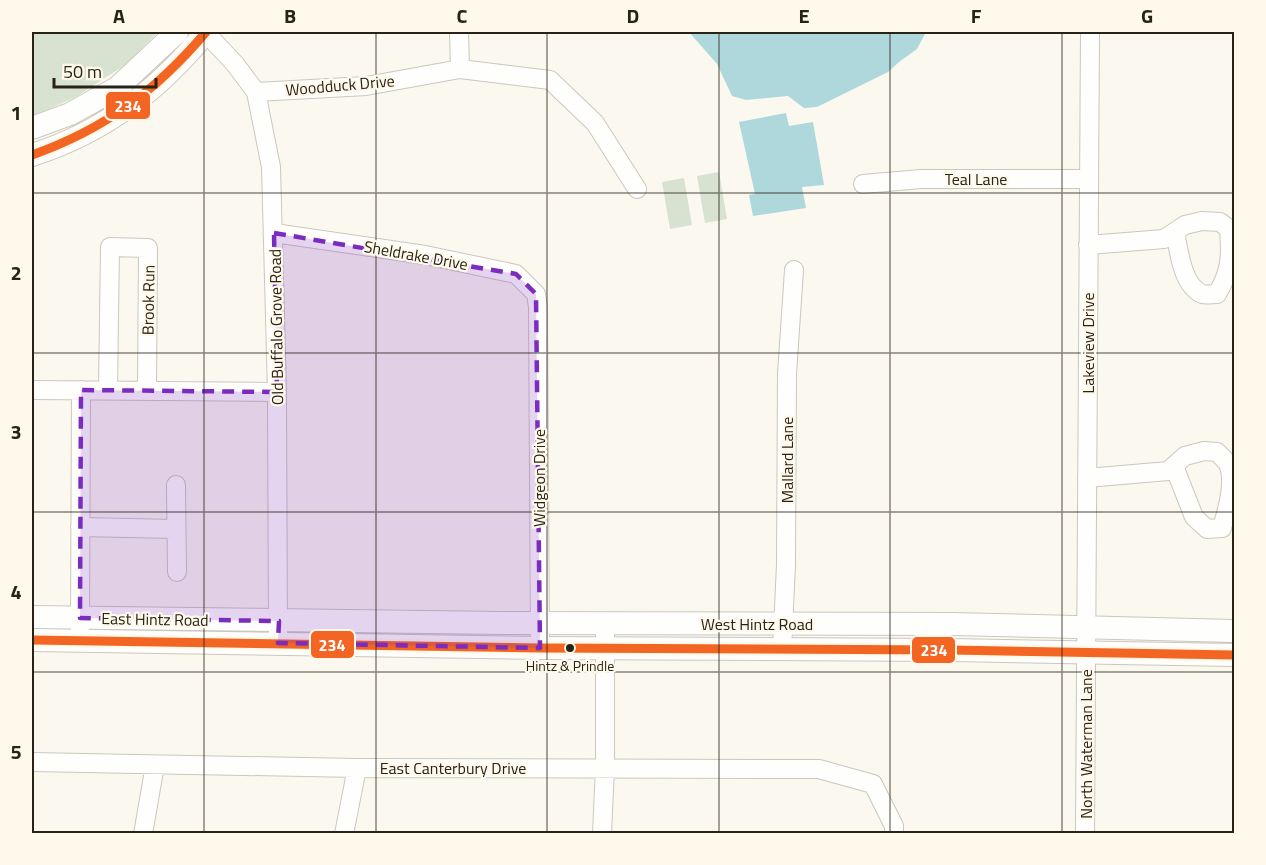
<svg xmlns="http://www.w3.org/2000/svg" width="1266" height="865" font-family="'Titillium Web',sans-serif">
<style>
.green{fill:#d7e2d1}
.water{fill:#afd8dd}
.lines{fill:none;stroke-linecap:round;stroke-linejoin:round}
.minor-casing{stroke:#cbc7bd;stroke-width:20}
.major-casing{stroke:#cbc7bd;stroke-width:24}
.minor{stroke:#fefefd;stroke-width:18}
.major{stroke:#fefefd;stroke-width:22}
.bus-1-casing{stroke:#fff9ec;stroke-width:14}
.bus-1{stroke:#f26522;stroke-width:9}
.marked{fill:#7b2cbf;fill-opacity:0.2;stroke:#7b2cbf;stroke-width:4.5;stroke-dasharray:12 8;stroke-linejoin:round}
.grid{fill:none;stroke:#292317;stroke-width:1.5;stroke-opacity:0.55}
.bus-dot{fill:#292317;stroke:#fff9ec;stroke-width:2}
.labels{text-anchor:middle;stroke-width:4.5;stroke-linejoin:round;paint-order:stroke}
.bus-label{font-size:14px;fill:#292317;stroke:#fff9ec}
.street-label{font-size:16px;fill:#292317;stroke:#fff9ec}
.line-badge{stroke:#fff9ec;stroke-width:2}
.badge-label{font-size:16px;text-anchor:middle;font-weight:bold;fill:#fff}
.neatline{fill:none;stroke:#292317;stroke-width:2}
.grid-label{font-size:20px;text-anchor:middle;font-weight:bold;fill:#292317}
</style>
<rect width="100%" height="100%" fill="#fbf8f0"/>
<!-- green -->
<path class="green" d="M32 32H158L125 65 74 98 32 116Z
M719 172 727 219 705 223 697 176Z
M684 178 692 225 670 229 662 182Z"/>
<!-- water -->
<path class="water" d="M689 32H926L917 49 899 62 888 72 817 107 804 108 788 96 746 100 732 96 717 64Z
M786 113 789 126 813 122 824 185 802 187 806 208 753 216 749 195 755 194 739 122Z"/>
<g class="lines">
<!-- minor casing -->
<g class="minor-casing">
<path id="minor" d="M205 32 235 64 256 92 271 167 277 392 278 643
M459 32 460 69
M256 92 366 86 460 69 550 80 595 123 637 189
M863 184 921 179H1089
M274 233 425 255 516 274 536 294 538 307 540 648
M1088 245 1164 239 1185 225 1202 221 1220 222 1229 229C1231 256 1231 271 1217 294 1212 294 1206 295 1202 294 1182 285 1179 251 1175 232
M32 390 277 392
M108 390 110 247 148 248 147 391
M1087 478 1168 471 1185 456 1204 451 1217 452C1221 456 1227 461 1229 466 1235 484 1227 510 1222 528L1207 529 1194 517 1174 466
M176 485 177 572
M80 527 176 529
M80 631 81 390
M782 650 786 565 787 374 794 270
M32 762 357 768 819 769 873 784 894 826V834
M143 834 155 765
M344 834 357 768
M602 834 605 767V624
M1085 834 1090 32"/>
</g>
<!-- major casing -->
<g class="major-casing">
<path id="major" d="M32 128 70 114 117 88 177 32
M32 155C104 132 159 90 206 32
M32 617 502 623 953 624 1234 631
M32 640 540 648 951 650 1234 655"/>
</g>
<!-- minor -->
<use href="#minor" class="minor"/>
<!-- major -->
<use href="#major" class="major"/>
<!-- bus-1 casing -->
<g class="bus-1-casing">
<path id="bus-1" d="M32 155C105 129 156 91 206 32
M32 640 540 648 951 650 1234 655"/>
</g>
<!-- bus-1 -->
<use href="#bus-1" class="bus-1"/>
</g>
<!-- marked area -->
<path class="marked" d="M274 233 516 274 536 294 540 648 278 643 279 621 80 618 81 390 277 392Z"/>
<!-- grid -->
<path class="grid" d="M204 32V834M376 32V834M547 32V834M719 32V834M890 32V834M1062 32V834M32 193H1234M32 353H1234M32 512H1234M32 672H1234"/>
<!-- markers -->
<circle class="bus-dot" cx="570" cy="648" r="5"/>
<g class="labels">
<!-- bus labels -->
<g class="bus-label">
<text x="570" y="671">Hintz &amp; Prindle</text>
</g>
<!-- street labels -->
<g class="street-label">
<text transform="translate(340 85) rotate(-5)" y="6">Woodduck Drive</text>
<text x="976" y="185">Teal Lane</text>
<text transform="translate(416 255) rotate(10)" y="6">Sheldrake Drive</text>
<text transform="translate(148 300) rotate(-89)" y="6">Brook Run</text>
<text transform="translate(276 327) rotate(-91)" y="6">Old Buffalo Grove Road</text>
<text transform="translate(1088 343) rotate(-90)" y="6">Lakeview Drive</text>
<text transform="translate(787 460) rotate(-90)" y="6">Mallard Lane</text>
<text transform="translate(539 478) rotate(-90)" y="6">Widgeon Drive</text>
<text transform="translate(155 619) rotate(1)" y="6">East Hintz Road</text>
<text x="757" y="630">West Hintz Road</text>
<text transform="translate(1086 744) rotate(-90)" y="6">North Waterman Lane</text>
<text x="453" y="774">East Canterbury Drive</text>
</g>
</g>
<g class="line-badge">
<rect x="105" y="91" width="46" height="29" rx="6" fill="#f26522"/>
<rect x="310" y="630" width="45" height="29" rx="6" fill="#f26522"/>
<rect x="911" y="636" width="45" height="28" rx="6" fill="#f26522"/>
</g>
<g class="badge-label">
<text x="128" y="112">234</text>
<text x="332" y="651">234</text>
<text x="934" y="656">234</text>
</g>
<!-- border -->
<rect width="1266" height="865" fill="none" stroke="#fff9ec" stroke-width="66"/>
<!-- scale -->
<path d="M54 78v9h102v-9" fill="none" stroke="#292317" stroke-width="3"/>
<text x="63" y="78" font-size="18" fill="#292317" stroke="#fff9ec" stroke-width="4.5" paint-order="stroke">50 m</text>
<rect x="33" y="33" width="1200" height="799" class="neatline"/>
<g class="grid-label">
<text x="119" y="23">A</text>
<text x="290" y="23">B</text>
<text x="462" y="23">C</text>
<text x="633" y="23">D</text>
<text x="804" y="23">E</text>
<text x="976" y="23">F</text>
<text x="1147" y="23">G</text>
<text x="16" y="120">1</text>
<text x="16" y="280">2</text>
<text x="16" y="439">3</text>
<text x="16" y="599">4</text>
<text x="16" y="759">5</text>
</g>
</svg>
